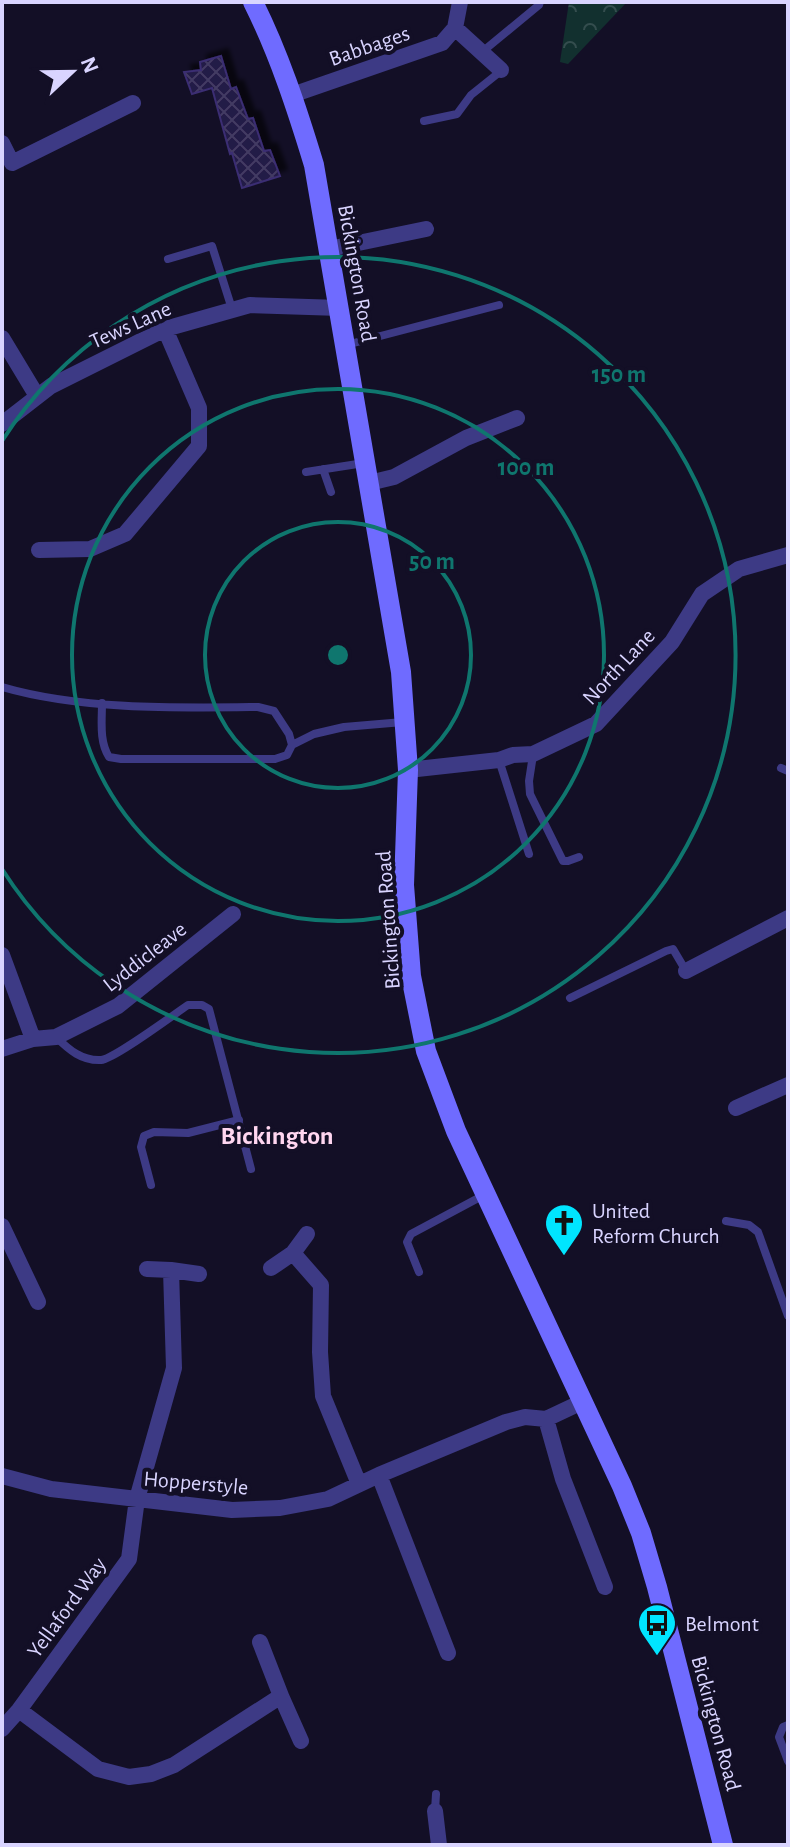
<svg xmlns="http://www.w3.org/2000/svg" width="790" height="1847" font-family="'Alegreya Sans',sans-serif">
<style>
.park{fill:url(#park-crowns)}
.building{fill:url(#building-cross-hatch);stroke:#3b2d73;stroke-width:2;filter:url(#shadow)}
.lines{fill:none;stroke-linecap:round;stroke-linejoin:round}
.service{stroke:#3d3a85;stroke-width:8}
.minor{stroke:#3d3a85;stroke-width:16}
.secondary{stroke:#6f6bff;stroke-width:20}
.ring{fill:none;stroke:#0f766e;stroke-width:4}
.labels{text-anchor:middle;stroke-width:8;stroke-linejoin:round;paint-order:stroke}
.street-label{font-size:22px;fill:#d9d4ff;stroke:#130f26}
.poi-label{font-size:22px;fill:#d9d4ff;stroke:#130f26;text-anchor:start}
.quarter-label{font-size:26px;font-weight:bold;fill:#ffd6f0;stroke:#130f26}
.centre{fill:#0f766e;stroke:#130f26;stroke-width:4}
.ring-label{font-size:24px;text-anchor:middle;font-weight:bold;fill:#0f766e;stroke:#130f26;stroke-width:8;stroke-linejoin:round;paint-order:stroke}
</style>
<defs>
<pattern id="park-crowns" width="20" height="18" patternUnits="userSpaceOnUse" patternTransform="scale(2)"><rect width="20" height="18" fill="#12302f"/><path d="M2 6a3 3 0 1 1 6 0M12 15a3 3 0 1 1 6 0" fill="none" stroke="#344d4e"/></pattern>
<pattern id="building-cross-hatch" width="8" height="8" patternUnits="userSpaceOnUse" patternTransform="scale(2)"><rect width="8" height="8" fill="#241b47"/><path d="M0 0l8 8M0 8l8-8" fill="none" stroke="#433b63"/></pattern>
<filter id="shadow"><feDropShadow dx="7" dy="-7" stdDeviation="2" flood-color="#0009"/></filter>
</defs>
<rect width="100%" height="100%" fill="#130f26"/>
<!-- park -->
<path class="park" d="M569 2H627L568 64 560 62Z"/>
<!-- building -->
<path class="building" d="M221 56 231 89 236 87 248 119 253 118 264 151 270 150 280 176 242 188 232 153 230 154 212 88 192 94 184 72 201 70 200 62Z"/>
<g class="lines">
<!-- service -->
<path class="service" d="M482 52 539 5 540 2
M424 121 457 114 471 95 501 71
M168 259 212 246 232 309
M346 345 499 305
M323 469 331 492
M306 472 364 463
M2 687C81 710 176 708 258 707L274 711 289 734 292 745 287 755 275 759H121L109 757C99 741 102 721 102 703
M292 745 314 734 344 727 403 722
M533 755 529 781 530 794 563 861H568L579 857
M499 760 529 854
M781 768 788 771
M570 998 666 951 673 949 686 971
M56 1037C69 1050 82 1061 101 1060 114 1059 173 1015 188 1005H202L209 1009 251 1169
M151 1185 141 1147 144 1136 154 1132 188 1133 239 1120
M726 1221 749 1225 758 1232 788 1316
M419 1272 407 1242 411 1234 484 1195
M788 1725 783 1727 779 1737 788 1761
M435 1811 436 1794"/>
<!-- minor -->
<path class="minor" d="M455 28 501 70
M292 95 442 43 455 28 460 2
M2 143 12 163 133 103
M329 249 426 229
M2 338 37 396
M2 424 51 386 165 329 250 305 340 308
M369 483 394 477 466 438 517 418
M39 550 90 549 125 534 199 446V408L165 329
M408 770 499 760 513 755 533 754 596 724 672 642 702 594 739 569 788 555
M2 955 33 1039
M686 971 788 918
M2 1049 33 1039 56 1037 118 1006 233 914
M736 1108 788 1085
M2 1226 38 1302
M293 1253 321 1285 320 1352 323 1396 359 1484
M271 1268 293 1253 307 1234
M147 1269 171 1270
M546 1419 563 1479 605 1587
M379 1475 448 1653
M2 1476 51 1489 232 1510 280 1508 328 1499 379 1475 506 1422 525 1417 546 1419 582 1402
M260 1642 281 1696
M19 1710 98 1769 129 1777 151 1774 174 1765 281 1696 301 1741
M2 1729 19 1710 129 1559 137 1499 174 1368 171 1270 199 1274
M435 1811 439 1845"/>
<!-- secondary -->
<path class="secondary" d="M253 2C279 54 297 109 314 165L401 672 408 770 404 885 411 976 426 1051 456 1131 622 1486 641 1533 657 1587 723 1845"/>
</g>
<!-- distance rings -->
<g class="ring">
<circle cx="338" cy="655" r="133"/>
<circle cx="338" cy="655" r="266"/>
<path d="M2 441A398 398 0 1 1 2 869"/>
</g>
<!-- icons -->
<defs>
<g id="church-pin" transform="scale(2)"><path d="M0 17L-7.5 6A9.5 9.5 0 1 1 7.5 6Z" fill="#00e5ff" stroke="#130f26"/><path d="M-1.2-6h2.4v3.5h3.3v2.4h-3.3V6h-2.4V-.1h-3.3v-2.4h3.3Z" fill="#111"/></g>
<g id="bus-pin" transform="scale(2)"><path d="M0 17L-7.5 6A9.5 9.5 0 1 1 7.5 6Z" fill="#00e5ff" stroke="#130f26"/><path d="M-5-6H5V4H4V6H2V4H-2V6H-4V4H-5ZM-3.5-4V0h7V-4ZM-3.5 1.2v1.5H-2V1.2ZM2 1.2v1.5H3.5V1.2Z" fill="#111"/></g>
</defs>
<g fill-rule="evenodd">
<use href="#church-pin" x="564" y="1223"/>
<use href="#bus-pin" x="657" y="1623"/>
</g>
<g class="labels">
<!-- street labels -->
<g class="street-label">
<text transform="translate(369 45) rotate(-19)" y="8">Babbages</text>
<text transform="translate(358 273) rotate(80)" y="8">Bickington Road</text>
<text transform="translate(130 324) rotate(-24)" y="8">Tews Lane</text>
<text transform="translate(618 666) rotate(-47)" y="8">North Lane</text>
<text transform="translate(387 920) rotate(-94)" y="8">Bickington Road</text>
<text transform="translate(144 956) rotate(-38)" y="8">Lyddicleave</text>
<text transform="translate(196 1482) rotate(5)" y="8">Hopperstyle</text>
<text transform="translate(66 1607) rotate(-54)" y="8">Yellaford Way</text>
<text transform="translate(717 1723) rotate(75)" y="8">Bickington Road</text>
</g>
<!-- poi labels -->
<g class="poi-label">
<text x="592" y="1218">United<tspan x="592" dy="25">Reform Church</tspan></text>
<text x="685" y="1631">Belmont</text>
</g>
<!-- quarter labels -->
<g class="quarter-label">
<text x="277" y="1144">Bickington</text>
</g>
</g>
<circle cx="338" cy="655" r="12" class="centre"/>
<g class="ring-label">
<text x="619" y="382">150 m</text>
<text x="526" y="475">100 m</text>
<text x="432" y="569">50 m</text>
</g>
<!-- border -->
<rect width="790" height="1847" fill="none" stroke="#d9d4ff" stroke-width="8"/>
<!-- north arrow -->
<g transform="translate(72 72) rotate(68)" stroke="#130f26" stroke-width="6" paint-order="stroke">
<path d="M0-6L14 30L0 20L-14 30Z" fill="#d9d4ff"/>
<text y="-12" font-size="22" font-weight="bold" text-anchor="middle" fill="#d9d4ff">N</text>
</g>
</svg>
